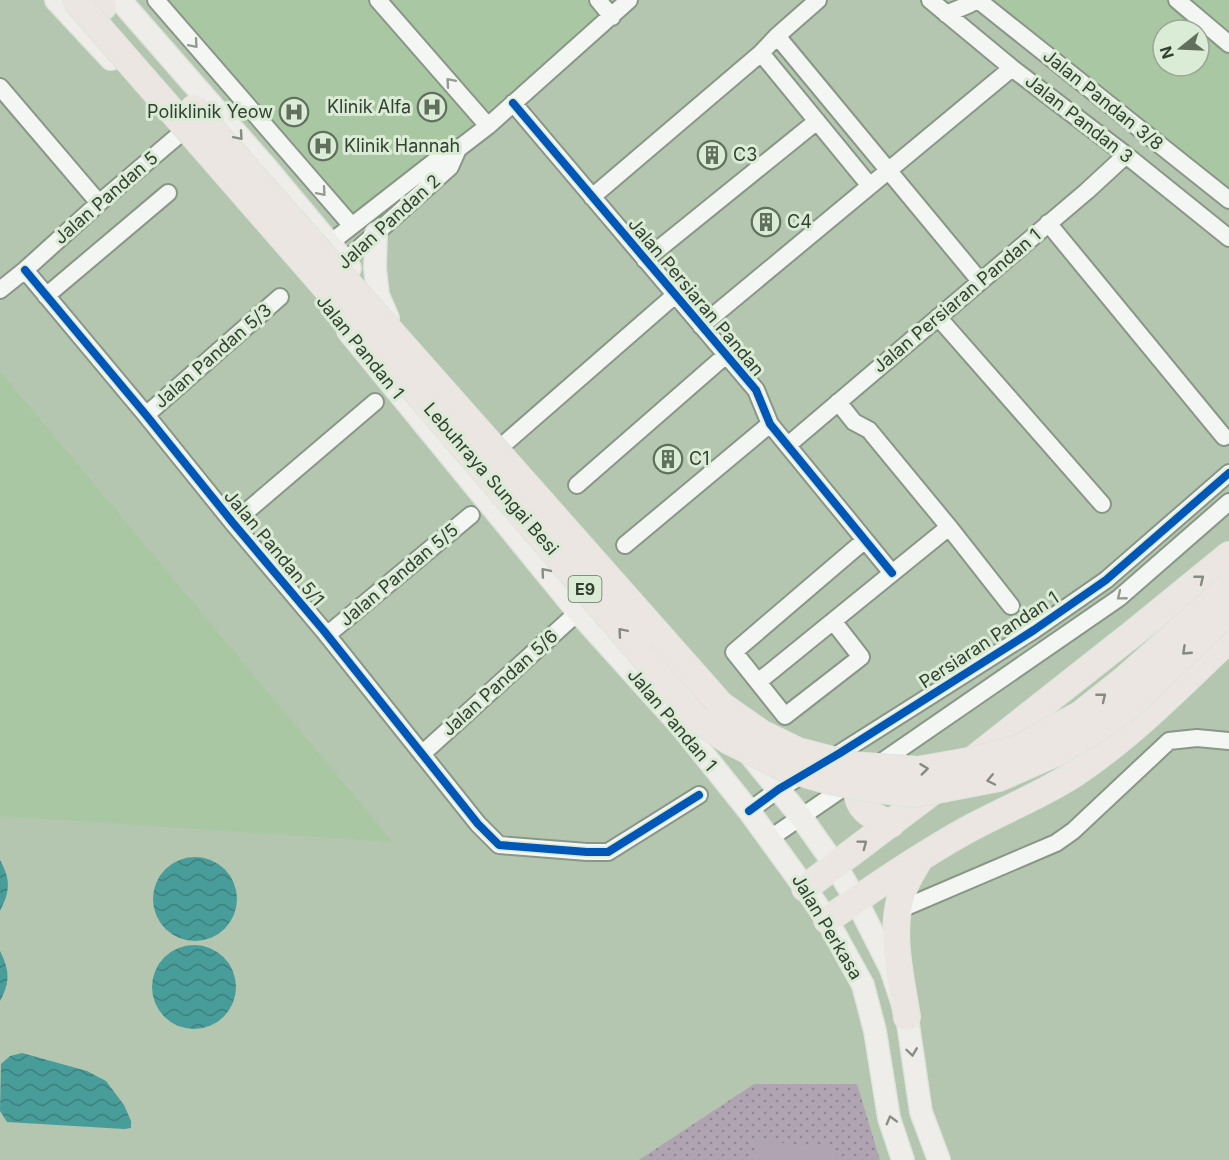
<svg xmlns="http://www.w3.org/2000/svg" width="1229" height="1160" font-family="Inter,sans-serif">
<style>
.built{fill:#aac7a3;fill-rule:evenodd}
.grass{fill:url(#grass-dots)}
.pitch{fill:#b0a4b3}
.water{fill:url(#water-waves)}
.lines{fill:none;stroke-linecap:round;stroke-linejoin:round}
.minor-casing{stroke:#899786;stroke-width:20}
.major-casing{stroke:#dde5db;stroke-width:24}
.highway-casing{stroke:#dde5db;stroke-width:28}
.minor{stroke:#f4f6f3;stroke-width:16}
.major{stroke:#eeedea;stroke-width:21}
.highway{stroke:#ebe6e2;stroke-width:26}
.highway-bridge-casing{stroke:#dde5db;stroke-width:28;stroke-linecap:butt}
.highway-bridge{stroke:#ebe6e2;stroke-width:26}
.cycleway-casing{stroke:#daebd6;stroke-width:11}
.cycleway{stroke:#0057b8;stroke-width:8}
.oneway{stroke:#949c92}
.oneway2{stroke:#878e84}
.oneway3{stroke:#868b80}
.labels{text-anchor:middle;stroke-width:6;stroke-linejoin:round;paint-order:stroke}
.shield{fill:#daebd6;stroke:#657462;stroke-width:1.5}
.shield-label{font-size:16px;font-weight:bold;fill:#334130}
.street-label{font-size:18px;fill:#334130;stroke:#daebd6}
.poi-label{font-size:18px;fill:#334130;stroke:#daebd6;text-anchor:start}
</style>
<defs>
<pattern id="grass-dots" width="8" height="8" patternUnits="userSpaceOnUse" patternTransform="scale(1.5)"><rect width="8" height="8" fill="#b0a4b3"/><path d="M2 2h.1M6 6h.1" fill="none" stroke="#908792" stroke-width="1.8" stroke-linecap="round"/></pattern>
<pattern id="water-waves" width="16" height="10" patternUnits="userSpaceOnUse" patternTransform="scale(1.5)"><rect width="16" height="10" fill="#489c99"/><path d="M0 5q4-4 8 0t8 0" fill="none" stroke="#3d817d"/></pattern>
</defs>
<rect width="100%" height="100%" fill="#b4c6b0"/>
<!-- built -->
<path class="built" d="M149 0H613L351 238Z
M987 0H1229V193ZM1163 30H1199V66H1163Z
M0 371 393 842 0 816Z"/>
<!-- grass -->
<path class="grass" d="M754 1084H857L880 1160H639Z"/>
<!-- pitch -->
<path class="pitch" d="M755 1141 834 1147 833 1160H754Z"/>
<!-- water -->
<path class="water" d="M153 899a42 42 0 1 1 84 0a42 42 0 1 1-84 0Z
M0 860C11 880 10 891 0 911Z
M152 987a42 42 0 1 1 84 0a42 42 0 1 1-84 0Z
M0 951C10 971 10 982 0 1001Z
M22 1053 87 1071 106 1081 124 1105 131 1121V1128L124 1129 7 1122 0 1111 1 1064 10 1056Z"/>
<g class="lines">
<!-- minor casing -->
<g class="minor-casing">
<path id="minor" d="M156 0 352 226
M378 0 488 126
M598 0 612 17
M930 0 1012 68 1126 155 1229 238
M978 0 1229 200
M1177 0 1229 44
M946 14 970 4 975 0
M777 36 980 281
M761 53 870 186
M0 87 99 203
M513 103 756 390 770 424 892 573
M592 197 761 53 777 36 818 0
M1048 223 1224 437
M321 250 444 154 458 149 488 126 629 0
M645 260 817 121
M336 269 450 167 458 149
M25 270 146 415 233 523 324 631 478 824 499 845 587 852H608L699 795
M0 290 25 270 99 203 194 122
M46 296 168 193
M938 317 1102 504
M701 326 1012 68
M838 402 854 422 869 430 949 527 1011 606
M146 415 280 297
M788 445 1087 191 1126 155
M496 451 675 295
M577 485 726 355
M233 523 375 402
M625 545 770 424
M833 621 861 657 785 716 734 652 865 540
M327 635 471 515
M758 682 949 527
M422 754 578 612
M874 767 1119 598 1229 502
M749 811 779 789 840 753 1034 630 1106 580 1229 473
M769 839 852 782
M899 910 1056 843 1073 831 1169 741 1197 738 1229 741"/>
</g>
<!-- major casing -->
<g class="major-casing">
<path id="major" d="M56 0 111 59
M120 0 265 166 350 268
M376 234 375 268 378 295 388 318
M348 331 578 612 681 726 749 811 805 888 827 920 863 985 875 1031 889 1118 903 1160
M747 751 801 817 835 865 856 900 891 969 907 1017 921 1112 939 1160"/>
</g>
<!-- highway casing -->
<g class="highway-casing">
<path id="highway" d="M97 0 103 7
M970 762 1136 631 1229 555
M859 777C859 783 857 791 858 797 861 813 878 818 891 824
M805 888 941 785
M827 920C872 889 917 858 965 831 1001 811 1040 796 1074 774 1131 736 1180 686 1229 639
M907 1017C901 978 889 932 902 893 906 881 913 870 919 860"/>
</g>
<!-- minor -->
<use href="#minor" class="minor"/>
<!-- major -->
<use href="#major" class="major"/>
<!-- highway -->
<use href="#highway" class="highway"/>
<!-- highway-bridge casing -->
<g class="highway-bridge-casing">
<path id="highway-bridge" d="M75 0 381 351 696 718 729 741 784 768 826 780 864 788 916 794 999 778 1058 752 1094 731 1131 705 1229 611
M193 108 721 705 761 733 798 751 852 765 918 770 969 761 1018 748 1081 714 1125 679 1229 586"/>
</g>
<!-- highway-bridge -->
<use href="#highway-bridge" class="highway-bridge"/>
<!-- cycleway casing -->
<g class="cycleway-casing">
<path id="cycleway" d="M513 103 756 390 770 424 892 573
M25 270 146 415 233 523 324 631 478 824 499 845 587 852H608L699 795
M749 811 779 789 840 753 1034 630 1106 580 1229 473"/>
</g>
<!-- cycleway -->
<use href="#cycleway" class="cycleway"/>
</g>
<!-- one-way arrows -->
<defs><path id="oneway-chevron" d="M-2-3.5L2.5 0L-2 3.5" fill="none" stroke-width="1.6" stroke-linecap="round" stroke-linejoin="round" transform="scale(1.5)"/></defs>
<g class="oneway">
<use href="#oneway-chevron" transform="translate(194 44) rotate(49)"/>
<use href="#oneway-chevron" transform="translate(450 82) rotate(-131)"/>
<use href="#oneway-chevron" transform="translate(322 192) rotate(49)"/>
<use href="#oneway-chevron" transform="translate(1121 596) rotate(141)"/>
</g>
<g class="oneway2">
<use href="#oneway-chevron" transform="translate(239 136) rotate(49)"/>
<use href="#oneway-chevron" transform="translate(545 572) rotate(-130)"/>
<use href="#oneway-chevron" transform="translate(912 1052) rotate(82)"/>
<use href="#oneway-chevron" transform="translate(891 1120) rotate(-105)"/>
</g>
<g class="oneway3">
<use href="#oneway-chevron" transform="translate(1200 579) rotate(-39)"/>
<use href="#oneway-chevron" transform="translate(622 632) rotate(-131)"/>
<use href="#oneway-chevron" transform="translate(1186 651) rotate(137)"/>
<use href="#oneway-chevron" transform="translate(1102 697) rotate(-39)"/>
<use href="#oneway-chevron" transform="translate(924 769) rotate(-7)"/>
<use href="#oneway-chevron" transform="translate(991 780) rotate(168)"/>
<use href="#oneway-chevron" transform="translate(863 844) rotate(-37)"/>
</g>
<!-- icons -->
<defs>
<g id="hospital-ring" transform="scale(1.5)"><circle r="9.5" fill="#daebd6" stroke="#60705d" stroke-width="1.5"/><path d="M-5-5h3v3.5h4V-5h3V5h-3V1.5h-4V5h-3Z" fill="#60705d"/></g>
<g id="building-ring" transform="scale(1.5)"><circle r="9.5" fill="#daebd6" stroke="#60705d" stroke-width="1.5"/><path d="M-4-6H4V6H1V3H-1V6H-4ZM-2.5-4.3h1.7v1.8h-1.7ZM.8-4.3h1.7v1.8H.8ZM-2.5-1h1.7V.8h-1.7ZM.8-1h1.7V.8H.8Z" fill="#60705d"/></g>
</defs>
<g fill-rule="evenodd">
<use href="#hospital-ring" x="432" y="107"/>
<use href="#hospital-ring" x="294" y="112"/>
<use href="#hospital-ring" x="323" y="146"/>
<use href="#building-ring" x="712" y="155"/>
<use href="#building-ring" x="766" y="222"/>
<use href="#building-ring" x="668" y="459"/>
</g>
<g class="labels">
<!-- shield labels -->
<rect class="shield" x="568.5" y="576" width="33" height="26" rx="4.5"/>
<g class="shield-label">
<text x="585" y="595">E9</text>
</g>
<!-- street labels -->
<g class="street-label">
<text transform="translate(1103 100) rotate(39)" y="6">Jalan Pandan 3/8</text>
<text transform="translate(1079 119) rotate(38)" y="6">Jalan Pandan 3</text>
<text transform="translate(106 198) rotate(-41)" y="6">Jalan Pandan 5</text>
<text transform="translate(389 222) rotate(-42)" y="6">Jalan Pandan 2</text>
<text transform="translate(696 297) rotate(50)" y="6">Jalan Persiaran Pandan</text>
<text transform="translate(957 301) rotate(-40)" y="6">Jalan Persiaran Pandan 1</text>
<text transform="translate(360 347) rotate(51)" y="6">Jalan Pandan 1</text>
<text transform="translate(213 356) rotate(-41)" y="6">Jalan Pandan 5/3</text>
<text transform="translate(491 479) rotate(49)" y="6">Lebuhraya Sungai Besi</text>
<text transform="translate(274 548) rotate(50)" y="6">Jalan Pandan 5/1</text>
<text transform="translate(399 575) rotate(-40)" y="6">Jalan Pandan 5/5</text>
<text transform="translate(989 640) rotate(-33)" y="6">Persiaran Pandan 1</text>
<text transform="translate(500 683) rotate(-42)" y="6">Jalan Pandan 5/6</text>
<text transform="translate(672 720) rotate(50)" y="6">Jalan Pandan 1</text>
<text transform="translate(827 927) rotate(59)" y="6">Jalan Perkasa</text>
</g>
<!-- poi labels -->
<g class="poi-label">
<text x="411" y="113" text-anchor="end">Klinik Alfa</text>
<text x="273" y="118" text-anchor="end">Poliklinik Yeow</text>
<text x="344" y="152">Klinik Hannah</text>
<text x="733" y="161">C3</text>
<text x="787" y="228">C4</text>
<text x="689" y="465">C1</text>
</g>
</g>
<!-- north arrow -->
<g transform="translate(1181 48) rotate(252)"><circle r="28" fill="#daebd6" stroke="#97a794" stroke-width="1.5"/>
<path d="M0-4.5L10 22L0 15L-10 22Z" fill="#60705d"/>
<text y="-9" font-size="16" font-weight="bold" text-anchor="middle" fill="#334130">N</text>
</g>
</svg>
